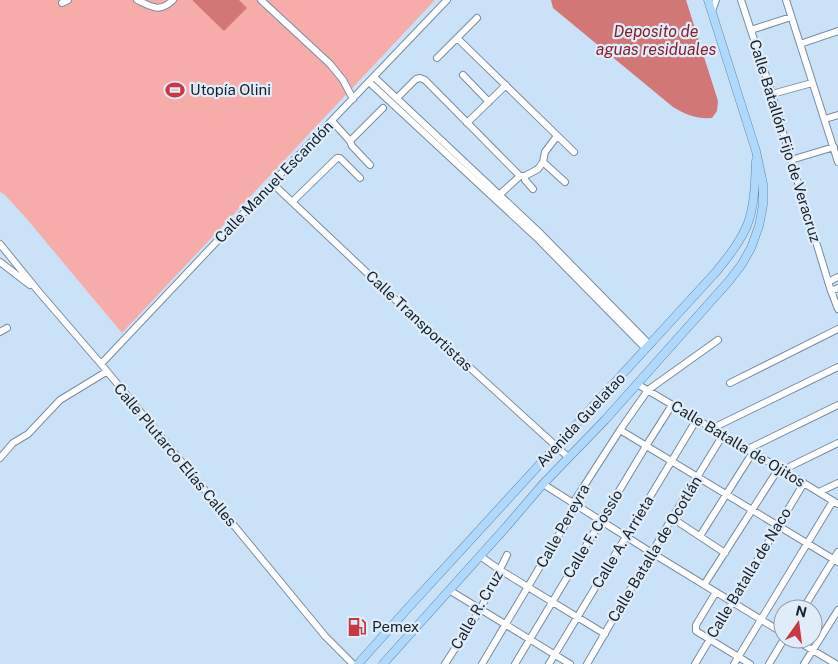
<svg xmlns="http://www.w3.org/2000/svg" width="838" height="664" font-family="'Public Sans',sans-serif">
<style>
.green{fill:#f6adaa}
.water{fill:#d17776}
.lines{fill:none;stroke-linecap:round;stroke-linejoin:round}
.minor-casing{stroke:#778da2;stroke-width:8}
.major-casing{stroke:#5987af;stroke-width:9}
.minor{stroke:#fff;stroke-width:6}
.major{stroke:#b0d8fa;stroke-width:8}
.labels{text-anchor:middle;stroke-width:4.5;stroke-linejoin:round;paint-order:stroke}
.poi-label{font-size:15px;fill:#172028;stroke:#dfedfb;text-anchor:start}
.street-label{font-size:15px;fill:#172028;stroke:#dfedfb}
.water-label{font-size:16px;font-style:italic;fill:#8b1f28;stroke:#dfedfb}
</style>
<rect width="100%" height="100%" fill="#c9e2f8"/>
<!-- green -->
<path class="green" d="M0 0H435L122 333 26 218 5 195 0 192Z"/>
<!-- water -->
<path class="water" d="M193 0H239L247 8 224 31 193 1Z
M551 0H686L718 101 717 111 712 118C697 119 686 115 673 107L553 8Z"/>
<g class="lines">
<!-- minor casing -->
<g class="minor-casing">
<path id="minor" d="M137 0C152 7 160 13 173 0
M261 0 330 64 343 80 353 99
M741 0 772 94 791 160 831 291 838 309
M786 0 838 162
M62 3 68 0
M712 11 716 0
M751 30 791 17
M457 38 574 152
M800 44 838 31
M437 58 477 18
M463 75 489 102
M374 77 541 234 650 345
M369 82 537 238 646 349
M772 94 812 83
M397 98 416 79 420 78 425 80 520 176H525V180L533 189
M825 119 838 115
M332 121 350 141 352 146 370 165
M467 123 506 85
M557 136 545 152 543 162 565 182
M350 141 383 108
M791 160 834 147
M525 176 538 169 543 162
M272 183 399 303 568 457
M497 197 520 176
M292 202 337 158H340L360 178
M0 244 39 292 101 364 325 636 353 664
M0 262 30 285
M828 282 838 277
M831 291 838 288
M0 332 7 328
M101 364 272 183 447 0
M730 383 838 329
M637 384 779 468 838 504
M713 428 838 367
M620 430 838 562
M748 449 838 405
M0 458 13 443 28 434 60 400 106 372
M785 471 791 466 838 443
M543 484 652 553 783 633
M819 492 838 483
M672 518 725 553
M700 536 753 452
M480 556 500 570 605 634
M704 585 779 468
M449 590 570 664
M716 592 696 625V631L750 664
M803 609 838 552
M794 639 836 664
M445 664 480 610 507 555
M482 664 576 506 575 500 620 430 648 390 718 340
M515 664 646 446 672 405
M549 664 697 419
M587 664 672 518 723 435
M695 664 804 483
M734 664 833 501
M769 664 784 639
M804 664 838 610"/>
</g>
<!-- major casing -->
<g class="major-casing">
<path id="major" d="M358 664 408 608 716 272C728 257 741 241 748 223 755 203 755 181 756 161
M383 664 507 526 543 484 605 420 729 281 742 264 751 248 759 226 763 205V184L756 151 708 0"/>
</g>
<!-- minor -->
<use href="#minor" class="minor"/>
<!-- major -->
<use href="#major" class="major"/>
</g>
<!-- icons -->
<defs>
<g id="stadium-bare" transform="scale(1.5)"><path d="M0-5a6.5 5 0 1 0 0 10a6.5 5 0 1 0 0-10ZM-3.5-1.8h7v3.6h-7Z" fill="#c83842" stroke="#dfedfb" stroke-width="2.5" paint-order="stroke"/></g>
<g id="fuel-bare" transform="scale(1.5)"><path d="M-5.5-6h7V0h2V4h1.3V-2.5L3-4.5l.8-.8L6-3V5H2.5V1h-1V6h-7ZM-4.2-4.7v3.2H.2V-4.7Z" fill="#c83842" stroke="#dfedfb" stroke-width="2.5" paint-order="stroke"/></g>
</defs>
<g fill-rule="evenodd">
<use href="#stadium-bare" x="175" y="90"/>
<use href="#fuel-bare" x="357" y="627"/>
</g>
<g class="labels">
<!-- poi labels -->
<g class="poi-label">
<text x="190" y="95">Utopía Olini</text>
<text x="372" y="632">Pemex</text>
</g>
<!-- street labels -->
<g class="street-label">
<text transform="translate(785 141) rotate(73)" y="5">Calle Batallón Fijo de Veracruz</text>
<text transform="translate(274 182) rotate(-46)" y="5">Calle Manuel Escandón</text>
<text transform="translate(419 321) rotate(43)" y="5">Calle Transportistas</text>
<text transform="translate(581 420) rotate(-47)" y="5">Avenida Guelatao</text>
<text transform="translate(738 444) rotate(31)" y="5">Calle Batalla de Ojitos</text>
<text transform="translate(175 455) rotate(50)" y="5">Calle Plutarco Elías Calles</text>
<text transform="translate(563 526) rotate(-61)" y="5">Calle Pereyra</text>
<text transform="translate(593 534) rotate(-59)" y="5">Calle F. Cossío</text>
<text transform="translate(623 542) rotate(-59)" y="5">Calle A. Arrieta</text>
<text transform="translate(655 549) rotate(-59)" y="5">Calle Batalla de Ocotlán</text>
<text transform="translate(749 573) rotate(-59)" y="5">Calle Batalla de Naco</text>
<text transform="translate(477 610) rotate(-60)" y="5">Calle R. Cruz</text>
</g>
<!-- water labels -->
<g class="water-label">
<text x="656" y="37">Deposito de<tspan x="656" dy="18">aguas residuales</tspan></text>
</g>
</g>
<!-- north arrow -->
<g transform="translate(798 624) rotate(14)"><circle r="24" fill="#dfedfb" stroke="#8f9ba7"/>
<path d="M0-4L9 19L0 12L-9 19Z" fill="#c83842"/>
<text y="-8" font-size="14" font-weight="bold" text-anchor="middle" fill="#172028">N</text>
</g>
</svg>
